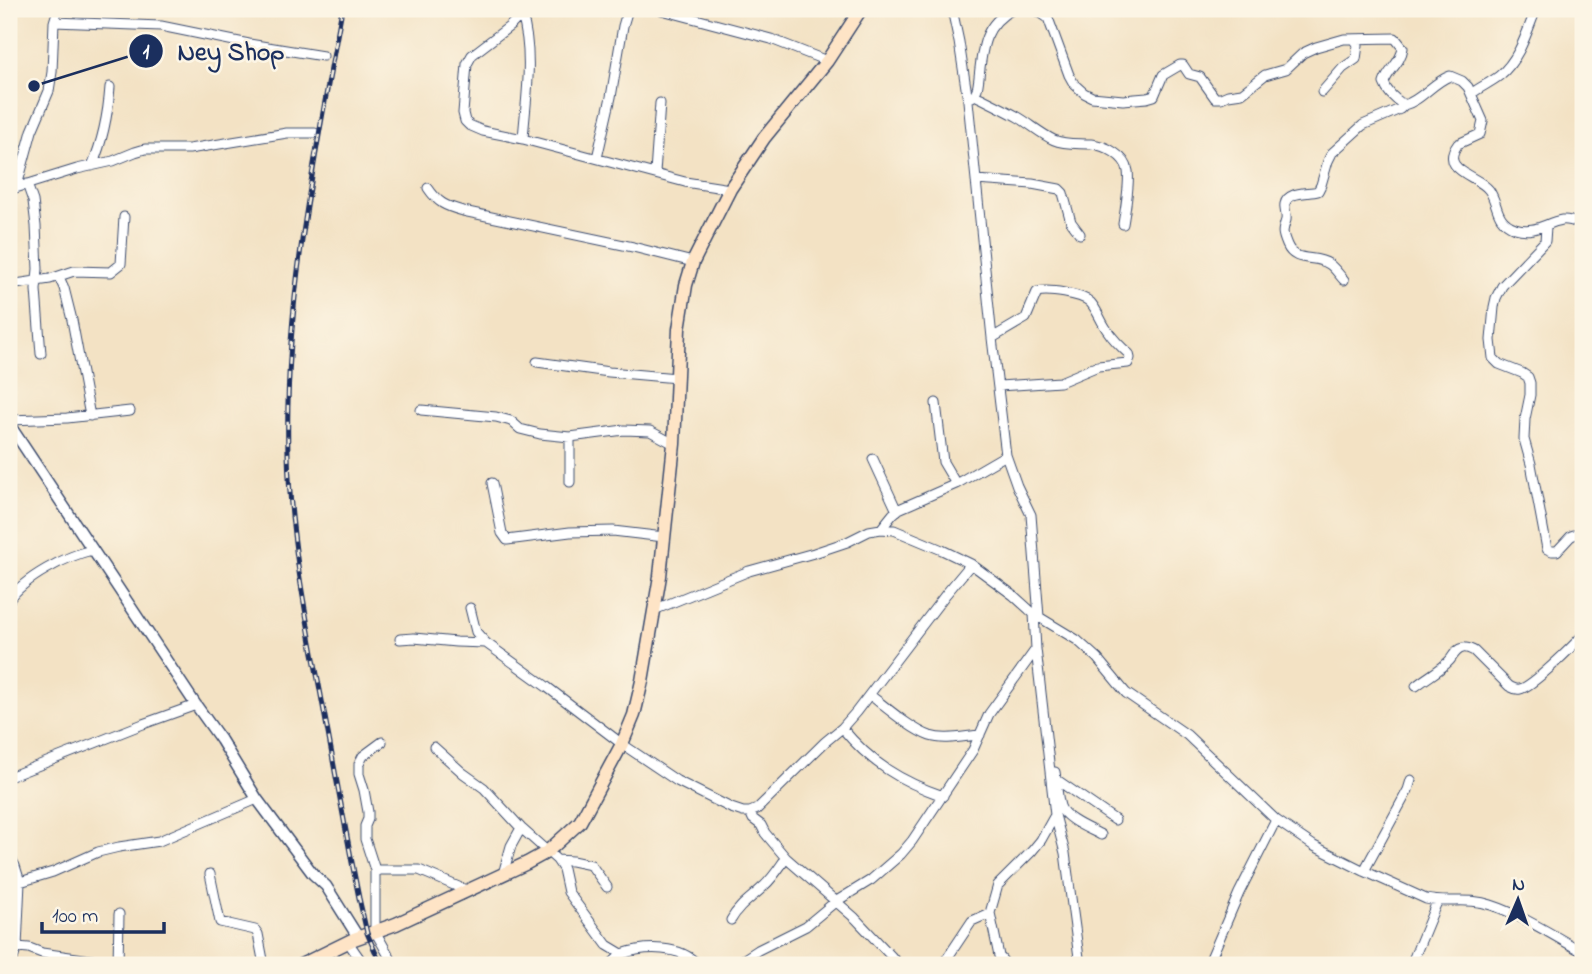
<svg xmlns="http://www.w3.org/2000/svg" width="1592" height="974" font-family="'Indie Flower',sans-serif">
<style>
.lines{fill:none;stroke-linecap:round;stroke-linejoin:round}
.minor-casing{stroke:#3b4a6d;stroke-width:11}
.tertiary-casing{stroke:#3b4a6d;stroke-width:13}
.secondary-casing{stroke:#3b4a6d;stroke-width:15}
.minor{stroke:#fff;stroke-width:9}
.tertiary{stroke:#fff;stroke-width:10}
.secondary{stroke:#fee4c6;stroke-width:12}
.rail-casing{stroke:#1b2f5e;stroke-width:5}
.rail{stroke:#fcf5e5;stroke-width:2.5;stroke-dasharray:8;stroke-linecap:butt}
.leader{fill:none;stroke:#1b2f5e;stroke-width:2.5}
.callout-dot{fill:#1b2f5e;stroke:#fcf5e5;stroke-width:2.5}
.mark-label{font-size:21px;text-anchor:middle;font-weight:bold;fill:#fff}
.callout-label{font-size:26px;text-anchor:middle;font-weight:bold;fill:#1b2f5e;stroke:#fcf5e5;stroke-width:5;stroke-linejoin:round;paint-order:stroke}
</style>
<rect width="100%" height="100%" fill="#fcf5e5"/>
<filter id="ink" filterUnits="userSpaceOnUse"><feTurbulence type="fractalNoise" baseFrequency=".0143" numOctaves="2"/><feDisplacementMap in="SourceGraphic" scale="14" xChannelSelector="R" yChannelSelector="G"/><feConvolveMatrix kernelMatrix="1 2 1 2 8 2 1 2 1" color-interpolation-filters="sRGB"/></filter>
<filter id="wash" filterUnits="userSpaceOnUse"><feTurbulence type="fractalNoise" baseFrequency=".00686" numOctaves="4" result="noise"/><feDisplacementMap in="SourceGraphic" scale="28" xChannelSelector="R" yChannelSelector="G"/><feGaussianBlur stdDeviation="1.57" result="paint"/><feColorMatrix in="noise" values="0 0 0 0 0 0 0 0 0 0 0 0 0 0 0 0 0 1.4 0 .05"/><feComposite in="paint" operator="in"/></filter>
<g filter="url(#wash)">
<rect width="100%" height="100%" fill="#f3e2c4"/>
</g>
<g filter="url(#ink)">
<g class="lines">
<!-- minor casing -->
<g class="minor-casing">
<path id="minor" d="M527 9 510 26 472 55 467 64 463 113 465 121 469 125 483 131 523 139 685 182 730 189
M658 9 771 39 827 61
M952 9 959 42 968 101 992 338 1006 455 1017 486 1031 515 1039 617
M1035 9 1048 18 1069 75 1074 84 1084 93 1092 97 1123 100 1147 98 1154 96 1163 75 1180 65H1183L1189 74 1200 77 1215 98H1221L1228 95 1242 93 1265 75 1286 69 1303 53 1316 47 1344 39 1395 38 1403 48C1401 63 1388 70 1384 83 1387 92 1396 100 1404 105 1421 101 1433 82 1450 76L1462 81 1468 87 1483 121 1480 134 1458 144C1438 171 1478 175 1489 190 1499 204 1494 220 1515 228 1535 234 1545 223 1562 220 1570 219 1577 223 1583 225
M522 15C534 55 526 98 523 139
M54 22 161 26 249 44 323 56
M1322 92 1343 68 1356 59 1358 45 1355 40
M1471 94C1480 87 1490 83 1499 76 1519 60 1527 32 1536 9
M975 95C989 102 1004 109 1018 117 1030 124 1041 134 1054 140 1065 145 1079 143 1091 144 1105 145 1126 156 1128 171 1130 184 1125 211 1123 224
M972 97C978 91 978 85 979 77 982 48 984 24 1013 9
M597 158 611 97 623 26 628 9
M92 166C103 140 108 115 110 87
M655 173 660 103
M976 180 1032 184 1059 189 1063 193 1071 222 1080 234
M27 184 33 201 36 226 38 269 36 290 41 354
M17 186 32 131 49 91 52 72 54 22 58 9
M428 188C438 203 445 206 463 211L633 247 693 262
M9 190 77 169 113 161 135 152 145 149H189L287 133H315
M1546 227 1545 241 1502 286 1496 298 1494 307 1491 340 1493 358 1499 364 1522 373 1528 377 1530 383V395L1525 419 1524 439 1531 464 1547 549 1552 551H1557L1571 536 1583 532
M59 277 64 288 72 320 90 416
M1344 280C1339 275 1335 268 1329 264 1315 254 1295 264 1287 245 1282 233 1282 232 1286 220 1287 214 1284 210 1285 204 1288 191 1307 194 1318 191L1321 185 1328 161 1332 153 1363 125 1400 109 1404 105
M9 285 50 279 74 271 111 272 121 264 124 217
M992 338 1026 318 1037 292C1048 289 1081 294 1090 302 1097 309 1101 322 1107 330 1113 339 1121 347 1129 354L1130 358 1128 363 1098 366 1060 382 999 386
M537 362 609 372 677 378
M936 403 943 462 956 484
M421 410 496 417 511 421 520 429 540 434 570 437 624 430 650 431 674 444
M9 420 67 418 130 411
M873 459 897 511
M570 482V437
M492 483 502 533 507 540 570 532 613 531 664 537
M881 529 893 514 899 509 956 484 1006 455
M9 600C24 578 66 556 92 550
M470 608 476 632 486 643
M654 610 749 571 814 553 847 542 869 531 881 529 894 530 942 550 971 564 1013 595 1034 614 1077 640 1097 658 1126 693 1187 735 1276 820 1292 831 1314 846 1364 871 1426 899C1447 904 1469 897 1491 905 1522 915 1554 936 1583 952
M1034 614 1036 649 1055 815 1065 853 1080 965
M400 639 414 638 456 642 486 643 547 687 622 744 677 781 731 808 743 812H750L757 809 825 742 842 728 856 712 946 594 971 564
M1416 686C1427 677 1441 670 1450 660 1454 655 1456 649 1463 648 1467 647 1470 649 1474 651L1509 686C1513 688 1515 690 1520 689 1532 687 1573 646 1583 635
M870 695C887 708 911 729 930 736 945 741 965 736 980 735
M842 728C871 763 900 781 943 796
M382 742 363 756 359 764V774L364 790 368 812V819L365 826V839L375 870V931L394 965
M434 747 463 773 484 788 521 828 557 860 563 869 568 892 576 903 607 945 622 954C645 946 681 945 698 965
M1055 772C1057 783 1057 796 1060 806 1064 819 1090 829 1101 835
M9 777 143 724 196 705
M1057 780 1115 820
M750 812 753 819 761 825 765 833 786 858 855 918 891 956 898 965
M9 855 15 866 20 882 17 947 11 965
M557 860 572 861 591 865 607 887
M375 870H419L468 891
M1364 871 1408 790 1411 780
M210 874 220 922 255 930 258 934 264 965
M503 874 511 846 521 828
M20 882 53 872 98 852 119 847 159 841 257 799
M990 913 999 956 1006 965
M731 920C739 905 752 898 764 886 773 878 779 868 786 858
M348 942 364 965
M17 947 29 948 42 953 118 964
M946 960 972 921 990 913 998 885 1032 851 1041 840 1055 815
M118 965 119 914
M610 965 622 954
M735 965 758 950 806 926 835 902 871 880 901 854 912 841 973 750 989 714 1036 649
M1208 965 1239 893 1276 820
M1411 965 1437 902"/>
</g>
<!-- tertiary casing -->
<g class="tertiary-casing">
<path id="tertiary" d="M9 424 196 705 221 740 257 799 313 874 326 886 358 937"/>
</g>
<!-- secondary casing -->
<g class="secondary-casing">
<path id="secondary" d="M301 965 354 939 396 924 527 863 547 852 580 822 622 744 634 715 642 681 660 576 674 444 679 329 686 285 693 262 730 189 764 138 827 61 861 9"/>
</g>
<!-- minor -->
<use href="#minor" class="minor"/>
<!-- tertiary -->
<use href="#tertiary" class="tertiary"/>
<!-- secondary -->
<use href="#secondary" class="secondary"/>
<!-- rail casing -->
<g class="rail-casing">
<path id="rail" d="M342 9C315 156 284 304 288 454 290 534 305 612 320 690 333 759 345 829 359 898L367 933 381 965"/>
</g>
<!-- rail -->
<use href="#rail" class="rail"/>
</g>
</g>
<!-- callouts -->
<path class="leader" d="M34 86L146 51"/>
<g class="callout-dot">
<circle cx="34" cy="86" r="7"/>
<circle cx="146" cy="51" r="18"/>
</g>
<g class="mark-label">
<text x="146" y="58">1</text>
</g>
<g class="callout-label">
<text x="231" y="60">Ney Shop</text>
</g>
<!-- margin -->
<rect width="1592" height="974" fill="none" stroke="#fcf5e5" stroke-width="35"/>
<!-- north arrow -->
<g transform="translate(1518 900) rotate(2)" stroke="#fcf5e5" stroke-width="5" paint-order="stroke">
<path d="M0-5L12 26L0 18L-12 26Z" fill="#1b2f5e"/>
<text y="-10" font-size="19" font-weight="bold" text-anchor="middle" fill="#1b2f5e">N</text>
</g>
<!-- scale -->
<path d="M42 922v10h122v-10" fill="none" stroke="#1b2f5e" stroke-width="3.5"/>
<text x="52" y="922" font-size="21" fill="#1b2f5e" stroke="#fcf5e5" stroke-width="5" paint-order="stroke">100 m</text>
</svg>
